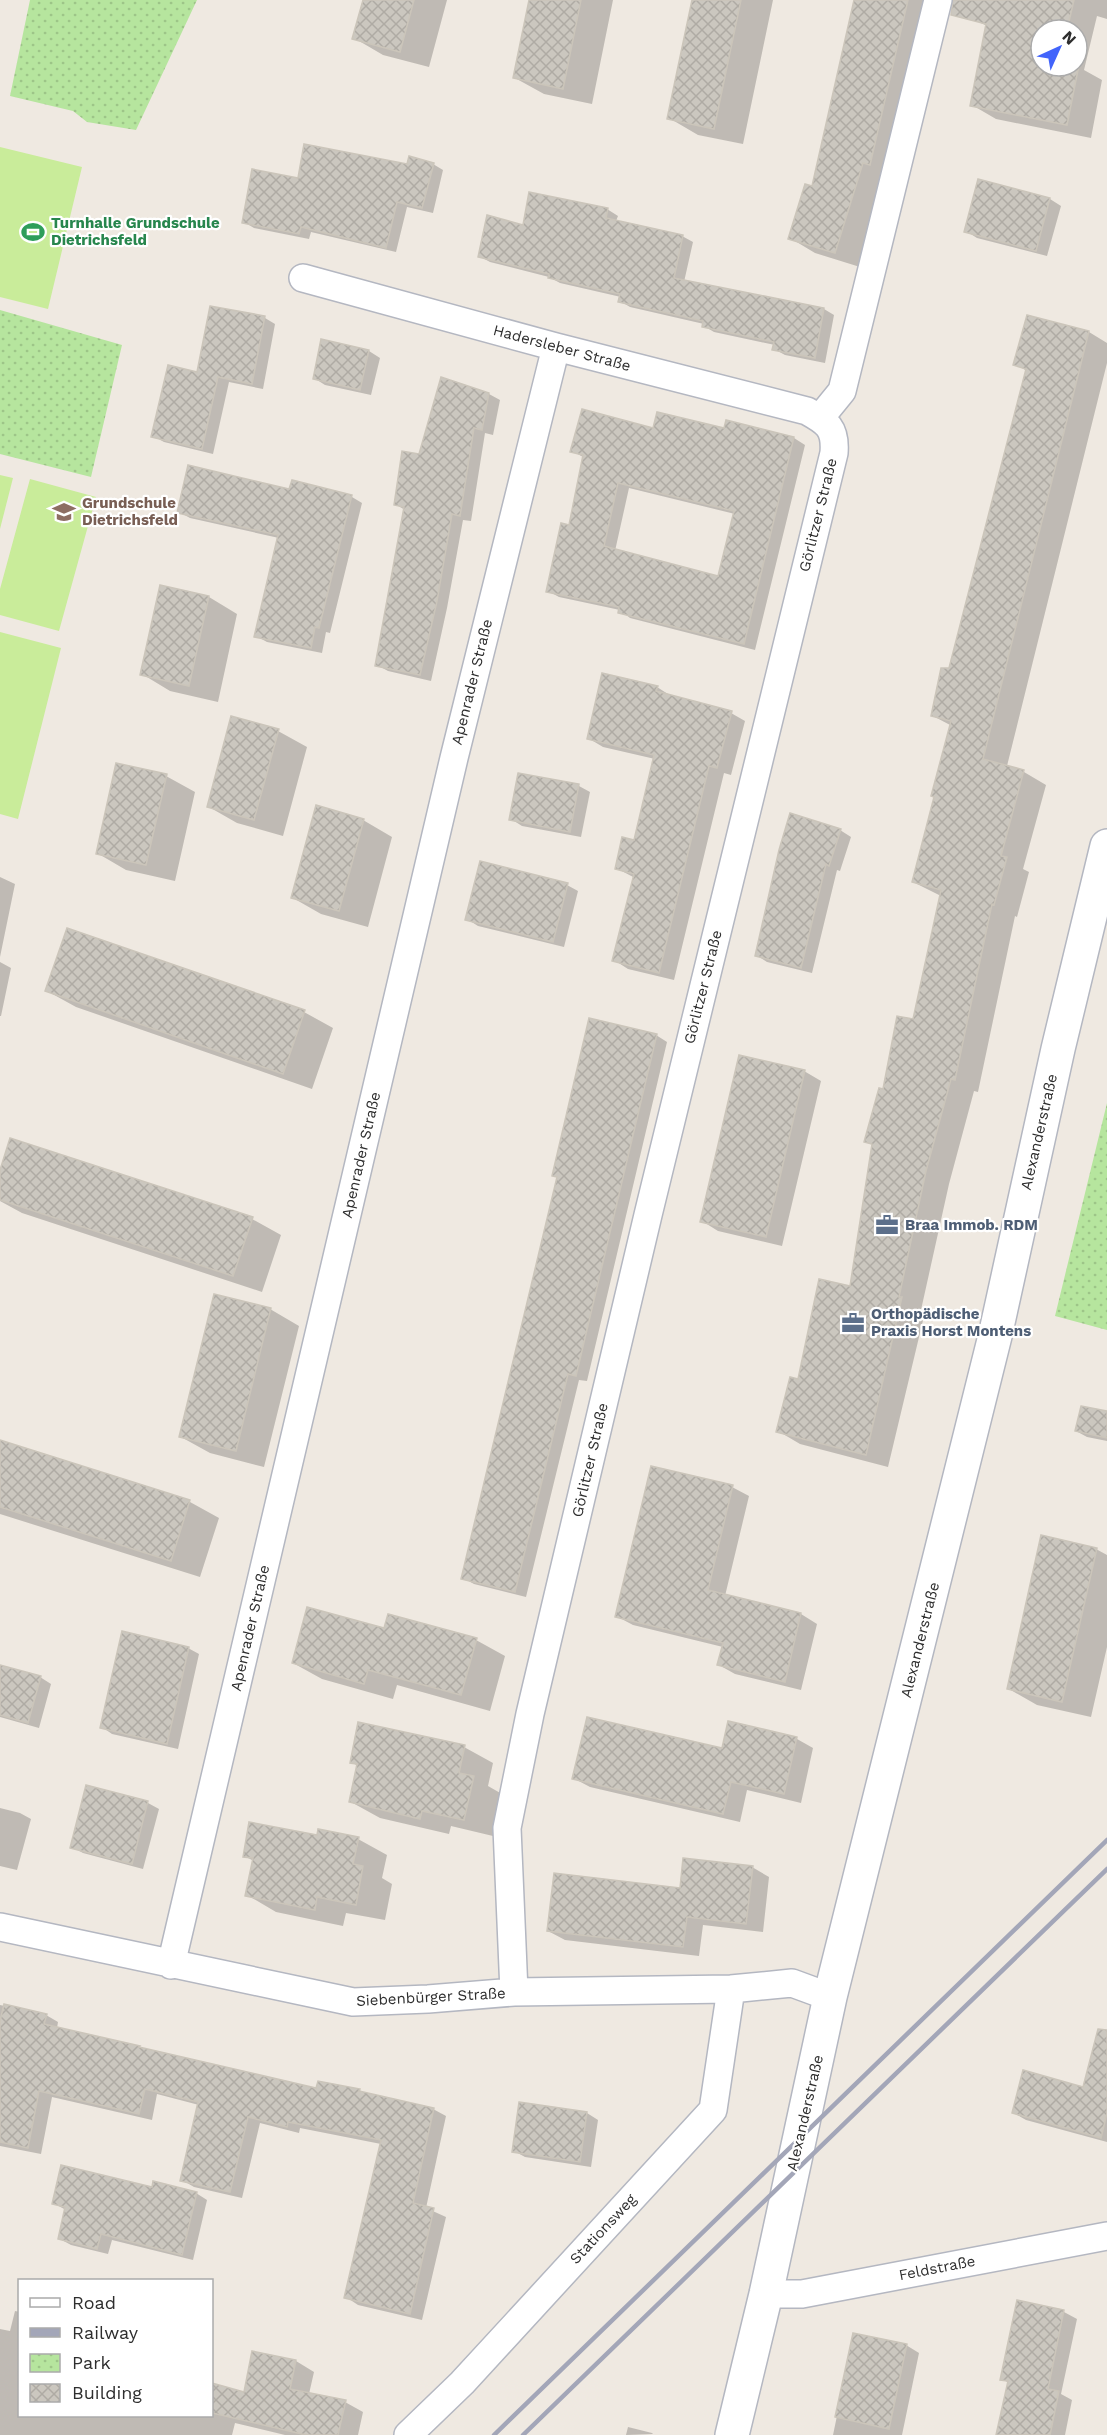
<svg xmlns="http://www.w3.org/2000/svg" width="1107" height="2435" font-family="'Work Sans',sans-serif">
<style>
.park{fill:url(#park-dots)}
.pitch{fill:#c9ec9a}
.shadow{fill:#0003;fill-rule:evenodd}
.building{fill:url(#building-cross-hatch);stroke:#cbc5ba;stroke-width:1.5;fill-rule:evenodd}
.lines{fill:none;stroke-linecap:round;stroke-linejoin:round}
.street-casing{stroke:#b4b7c1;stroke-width:30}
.secondary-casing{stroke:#b4b7c1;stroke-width:36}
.street{stroke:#fff;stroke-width:27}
.secondary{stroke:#fff;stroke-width:33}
.rail{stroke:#a3a6b8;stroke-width:4.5}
.labels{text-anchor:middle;stroke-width:4.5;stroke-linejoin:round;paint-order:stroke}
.leisure-label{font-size:15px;font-weight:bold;fill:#27864d;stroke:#fff;text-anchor:start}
.street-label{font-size:15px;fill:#2e2e2e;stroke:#fff}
.education-label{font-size:15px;font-weight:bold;fill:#785e54;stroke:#fff;text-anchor:start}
.service-label{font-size:15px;font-weight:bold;fill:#4e5e75;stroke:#fff;text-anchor:start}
</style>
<defs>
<pattern id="park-dots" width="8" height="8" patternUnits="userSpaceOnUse" patternTransform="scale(1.5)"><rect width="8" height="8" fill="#b6e59e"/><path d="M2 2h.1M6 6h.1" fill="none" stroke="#9dc588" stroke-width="1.8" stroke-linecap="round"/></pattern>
<pattern id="building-cross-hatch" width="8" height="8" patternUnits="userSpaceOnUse" patternTransform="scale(1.5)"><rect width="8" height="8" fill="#cbc7bf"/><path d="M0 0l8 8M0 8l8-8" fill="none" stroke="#afaba4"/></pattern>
</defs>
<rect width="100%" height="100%" fill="#efe9e1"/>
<!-- park -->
<path class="park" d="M30 0H197L136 130 87 122 73 111 10 96Z
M0 310 122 345 91 477 0 454Z
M1107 1103V1330L1055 1316Z"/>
<!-- pitch -->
<path class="pitch" d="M0 147 82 167 48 309 0 297Z
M0 475 13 478 0 529Z
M30 479 96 497 59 631 0 615V589Z
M0 632 61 648 18 819 0 814Z"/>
<!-- shadow -->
<path class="shadow" d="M364 0H447L429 67 383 55 354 38Z
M531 0H613L592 104 544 94 515 78Z
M694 0H773L743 144 698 135 669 118Z
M856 0H936L860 267 815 253 790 238 813 188Z
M980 0H1107V19L1097 16 1084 70 1102 80 1091 138 996 119 972 105 987 26 975 20ZM1041 30H1077V66H1041Z
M433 164 443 170 433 213 407 207 396 252 311 232 309 239 254 228 244 222 299 179Z
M1050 199 1061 206 1047 256 977 238 966 231Z
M607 209 618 216 616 221 682 236 693 242 684 282 824 309 834 315 825 363 785 355 774 349 775 345 714 332 704 326V324L630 307 620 301 621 297 560 283 549 277 490 262 479 256 524 227Z
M265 318 275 324 263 389 229 382 213 454 164 442 153 436 198 374Z
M1089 332 1107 343V363L1007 766 1024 772 1046 785 1023 869 1029 872 1017 917 1015 916 978 1092 974 1091 949 1184 921 1310 925 1312 888 1467 800 1444 778 1431 799 1381 851 1288 874 1146 865 1141 914 1021 941 896 913 882 952 726 933 716 950 669 1027 371 1015 364Z
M323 340 369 351 380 358 371 395 325 385 314 378Z
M489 394 500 400 493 435 485 433 471 521 463 520 447 608 431 681 388 671 377 665 405 510 395 504Z
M727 422 794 438 805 445 755 650 630 618 620 610 559 597 548 591 571 526 583 457 572 451 654 430 725 429ZM629 488 735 514 719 578 615 551Z
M291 490 352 497 362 503 330 633 326 632 322 653 267 642 256 636 279 538 190 518 179 512Z
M209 597 237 614 218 702 170 691 142 674Z
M657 687 671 696 731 713 745 721 731 775 724 773 674 980 628 969 614 960 635 878 616 868 635 841 655 759 603 747 588 738Z
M278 731 307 747 283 836 237 823 209 807Z
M166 776 195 792 175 881 126 870 97 853Z
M579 786 590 792 581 837 522 826 511 819Z
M363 820 392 837 368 927 321 914 293 898Z
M840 830 851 837 840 871 837 870 812 973 767 962 756 955Z
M0 877 15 884 0 957Z
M567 885 578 891 564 947 478 926 467 919Z
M0 962 11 968 1 1016H0Z
M47 991 304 1012 333 1028 312 1089 76 1007Z
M656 1035 667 1042 587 1381 579 1380 526 1597 474 1584 463 1578 558 1178Z
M804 1071 821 1081 782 1246 718 1231 702 1221Z
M0 1175 252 1219 281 1235 262 1292 22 1213 0 1201Z
M270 1309 299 1326 264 1467 210 1453 181 1437Z
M1107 1412V1441L1087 1437 1076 1431Z
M0 1442 190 1502 219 1518 200 1577 0 1514Z
M732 1487 749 1496 725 1596 801 1614 817 1624 801 1690 735 1674 719 1665 723 1647 633 1625 616 1616Z
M1096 1549 1107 1555V1647L1091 1717 1037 1705 1009 1689Z
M385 1630 476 1640 505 1656 490 1711 397 1685 393 1699 322 1679 293 1663Z
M188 1648 199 1654 178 1749 112 1734 102 1727Z
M0 1666 40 1677 51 1684 39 1728 0 1717Z
M729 1723 797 1739 813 1748 801 1803 747 1790 740 1822 590 1787 573 1778 723 1750Z
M464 1747 493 1763 488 1786 502 1794 493 1836 451 1826 449 1834 380 1818 351 1802 358 1766 351 1762Z
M87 1787 148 1803 159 1809 143 1869 83 1853 72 1847Z
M0 1808 20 1813 31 1819 17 1870 0 1866Z
M318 1837 358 1839 387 1855 382 1878 392 1884 385 1920 346 1913 343 1926 276 1912 247 1895 254 1861 244 1856Z
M752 1867 769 1877 763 1932 703 1925 699 1956 565 1940 548 1931Z
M0 2005 46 2015 58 2022 57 2028 317 2090H359L367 2094 433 2109 446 2116 426 2208 446 2217 422 2320 358 2305 346 2297 381 2144 300 2128 299 2133 260 2123 242 2198 194 2187 182 2180 199 2105 157 2094 152 2120 52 2097 41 2154 0 2146Z
M1107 2058V2142L1026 2120 1014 2113 1084 2088Z
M587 2113 598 2120 591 2167 525 2157 514 2151Z
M153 2189 196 2193 207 2200 193 2260 112 2240 108 2254 71 2245 60 2239 66 2210 53 2203Z
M1019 2302 1064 2312 1077 2319 1061 2394 1072 2400 1065 2435H998L1009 2383 1002 2379Z
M15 2311 20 2312V2416H212V2384L245 2394 296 2361 314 2372 309 2394 345 2402 363 2412 358 2435H285L235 2423 232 2435H0V2329L10 2331Z
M854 2334 906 2345 919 2353 902 2435H833Z
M628 2427 652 2433 653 2434 626 2435Z"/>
<!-- building -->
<path class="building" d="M363 0H414L400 52 352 39Z
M529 0H581L563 89 513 78Z
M692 0H741L714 129 667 119Z
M854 0H908L870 165 863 163 835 253 788 239 805 184 812 186Z
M953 0H1074L1067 30H1041V66L1079 65 1067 125 970 106 986 24 951 15Z
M304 144 407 164 409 156 434 163 422 208 397 202 386 248 301 227 299 234 242 223 252 169 298 178Z
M978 179 1050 198 1036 251 964 232Z
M529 192 608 208 606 218 683 235 674 278 824 308 815 358 772 350 774 342 702 327 703 321 618 302 620 294 548 278 549 274 478 257 487 215 523 225Z
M210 306 265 316 252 384 218 377 202 449 151 437 168 365 197 372Z
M1027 315 1089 331 983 759 1024 770 1001 856 1007 857 994 905 992 904 955 1080 951 1079 926 1171 899 1297H902L866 1455 776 1432 790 1377 798 1379 819 1279 850 1286 872 1144 864 1142 879 1088 883 1089 897 1016 913 1019 941 890 912 882 934 797 931 796 951 721 931 716 941 668H949L1026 369 1013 365Z
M321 339 369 350 360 390 313 379Z
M441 377 489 393 482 430 474 428 460 516 452 514 437 601 420 675 375 666 404 507 394 505 402 451 419 454Z
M582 409 653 428 657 412 724 428 726 420 794 437 744 644 618 613 619 607 546 592 561 523 569 525 583 455 570 452ZM618 483 734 511 718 576 604 546Z
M188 465 289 489 292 480 352 495 319 628 315 627 311 648 254 637 278 535 177 513Z
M160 585 209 596 189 686 140 675Z
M602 673 658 686 656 691 732 711 717 768 709 766 659 973 612 961 634 874 615 869 622 837 634 840 654 755 587 739Z
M231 716 279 729 254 820 207 807Z
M116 763 167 774 146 865 96 854Z
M518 773 579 784 570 832 509 820Z
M316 805 364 819 339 911 291 898Z
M790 813 841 829 829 866 826 864 801 968 755 956 779 850Z
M480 861 568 883 553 942 465 920Z
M67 928 305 1010 283 1074 45 991Z
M589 1018 657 1034 576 1376 568 1374 515 1592 461 1579 557 1177 552 1176Z
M739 1055 805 1070 766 1237 700 1222Z
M10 1138 253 1217 233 1276 0 1200V1170Z
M214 1294 271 1308 236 1451 179 1437Z
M1081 1406 1107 1411V1438L1075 1431Z
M0 1440 190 1500 171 1561 0 1507Z
M651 1466 733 1485 708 1590 801 1613 785 1682 717 1665 723 1643 615 1617Z
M1041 1535 1097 1548 1062 1702 1007 1689Z
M307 1607 384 1628 388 1614 477 1638 461 1695 368 1670 364 1684 292 1663Z
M122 1631 189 1647 167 1744 100 1728Z
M0 1665 41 1676 28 1723 0 1715Z
M587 1717 722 1748 728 1721 797 1737 784 1794 731 1782 723 1814 572 1779Z
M358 1722 465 1745 459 1773 474 1776 464 1820 422 1811 420 1819 349 1802 357 1764 350 1763Z
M86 1785 148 1801 132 1864 70 1848Z
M249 1822 317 1835 318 1829 359 1837 353 1864 363 1866 356 1905 317 1897 315 1910 245 1896 253 1858 243 1857Z
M683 1858 753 1866 746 1924 687 1917 683 1947 547 1931 554 1873 680 1888Z
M4 2004 47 2014 44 2024 140 2046 139 2047 316 2088 318 2081 360 2089 359 2091 434 2108 413 2203 434 2208 410 2314 344 2298 381 2140 288 2122 287 2127 248 2117 230 2192 180 2181 198 2102 145 2089 139 2114 39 2091 28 2148 0 2142V2021Z
M1098 2029 1107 2030V2113L1101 2138 1012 2113 1023 2070 1083 2087Z
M519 2102 587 2112 580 2162 512 2152Z
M61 2165 152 2187 153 2181 197 2192 182 2255 101 2234 97 2249 58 2239 65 2207 52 2204Z
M1017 2300 1064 2310 1048 2389 1059 2391 1050 2435H996L1008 2381 1000 2380Z
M853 2333 907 2344 889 2429 835 2417Z
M252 2351 296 2360 290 2389 346 2400 338 2435H306L212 2413V2383L244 2392Z"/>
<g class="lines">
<!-- street casing -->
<g class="street-casing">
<path id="street" d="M303 278 556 347 807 411C827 422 836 428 834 453L648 1215 530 1714 507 1828 514 1992
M820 418 842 391 938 0
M0 1927 353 2002 428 1999 514 1992 731 1989 792 1983 830 1997
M171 1965 454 758 556 347
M766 2294H802L1107 2236
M408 2435 462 2383 713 2110 731 1989"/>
</g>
<!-- secondary casing -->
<g class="secondary-casing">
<path id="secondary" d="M732 2435 766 2294 830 1997 995 1336 1058 1049 1107 846"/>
</g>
<!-- street -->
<use href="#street" class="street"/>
<!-- secondary -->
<use href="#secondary" class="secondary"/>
<!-- rail -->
<path class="rail" d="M494 2435 1107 1840
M523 2435 1107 1869"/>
</g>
<!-- icons -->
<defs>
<g id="stadium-bare" transform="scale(1.8)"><path d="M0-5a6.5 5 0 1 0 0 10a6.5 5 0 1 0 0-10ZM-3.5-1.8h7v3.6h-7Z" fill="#2e9e5b" stroke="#fff" stroke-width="2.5" paint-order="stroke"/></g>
<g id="school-bare" transform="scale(1.8)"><path d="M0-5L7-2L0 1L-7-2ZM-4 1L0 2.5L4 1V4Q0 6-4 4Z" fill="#8d6e63" stroke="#fff" stroke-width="2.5" paint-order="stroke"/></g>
<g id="office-bare" transform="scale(1.8)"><path d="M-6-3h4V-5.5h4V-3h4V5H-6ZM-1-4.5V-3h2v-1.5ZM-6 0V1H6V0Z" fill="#5c6f8a" stroke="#fff" stroke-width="2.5" paint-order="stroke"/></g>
</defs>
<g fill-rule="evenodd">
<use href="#stadium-bare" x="33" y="232"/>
<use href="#school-bare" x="64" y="512"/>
<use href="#office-bare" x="887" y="1225"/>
<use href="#office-bare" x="853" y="1323"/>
</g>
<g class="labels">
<!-- leisure labels -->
<g class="leisure-label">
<text x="51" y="228">Turnhalle Grundschule<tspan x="51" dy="17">Dietrichsfeld</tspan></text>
</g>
<!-- street labels -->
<g class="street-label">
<text transform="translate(562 348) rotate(15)" y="5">Hadersleber Straße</text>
<text transform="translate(818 515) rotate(-76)" y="5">Görlitzer Straße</text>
<text transform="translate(472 682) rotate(-76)" y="5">Apenrader Straße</text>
<text transform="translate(703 987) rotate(-76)" y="5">Görlitzer Straße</text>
<text transform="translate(1039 1132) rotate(-77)" y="5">Alexanderstraße</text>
<text transform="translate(361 1155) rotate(-77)" y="5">Apenrader Straße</text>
<text transform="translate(590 1460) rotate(-77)" y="5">Görlitzer Straße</text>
<text transform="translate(250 1628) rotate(-77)" y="5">Apenrader Straße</text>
<text transform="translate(920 1640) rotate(-76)" y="5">Alexanderstraße</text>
<text transform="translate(431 1997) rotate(-3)" y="5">Siebenbürger Straße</text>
<text transform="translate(805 2113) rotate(-77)" y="5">Alexanderstraße</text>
<text transform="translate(603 2229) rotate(-47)" y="5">Stationsweg</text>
<text transform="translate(937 2268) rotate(-11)" y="5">Feldstraße</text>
</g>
<!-- education labels -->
<g class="education-label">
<text x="82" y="508">Grundschule<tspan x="82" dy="17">Dietrichsfeld</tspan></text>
</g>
<!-- service labels -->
<g class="service-label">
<text x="905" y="1230">Braa Immob. RDM</text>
<text x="871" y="1319">Orthopädische<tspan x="871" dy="17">Praxis Horst Montens</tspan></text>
</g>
</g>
<!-- legend -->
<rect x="18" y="2279" width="195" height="138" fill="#ffffff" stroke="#ababab" stroke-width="1.5"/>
<rect x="30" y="2298" width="30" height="9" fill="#ffffff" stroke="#ababab" stroke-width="1.5"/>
<text x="72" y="2309" font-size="18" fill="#2e2e2e">Road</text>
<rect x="30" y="2328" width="30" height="9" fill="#a3a6b8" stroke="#ababab" stroke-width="1.5"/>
<text x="72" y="2339" font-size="18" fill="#2e2e2e">Railway</text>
<rect x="30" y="2354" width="30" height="18" fill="url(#park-dots)" stroke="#ababab" stroke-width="1.5"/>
<text x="72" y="2369" font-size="18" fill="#2e2e2e">Park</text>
<rect x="30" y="2384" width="30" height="18" fill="url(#building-cross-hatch)" stroke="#ababab" stroke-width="1.5"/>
<text x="72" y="2399" font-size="18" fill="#2e2e2e">Building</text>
<!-- north arrow -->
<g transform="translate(1059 48) rotate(45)"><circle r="28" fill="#ffffff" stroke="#ababab" stroke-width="1.5"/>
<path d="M0-4.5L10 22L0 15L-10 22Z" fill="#4264fb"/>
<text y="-9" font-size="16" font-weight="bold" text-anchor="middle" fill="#2e2e2e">N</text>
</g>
</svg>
